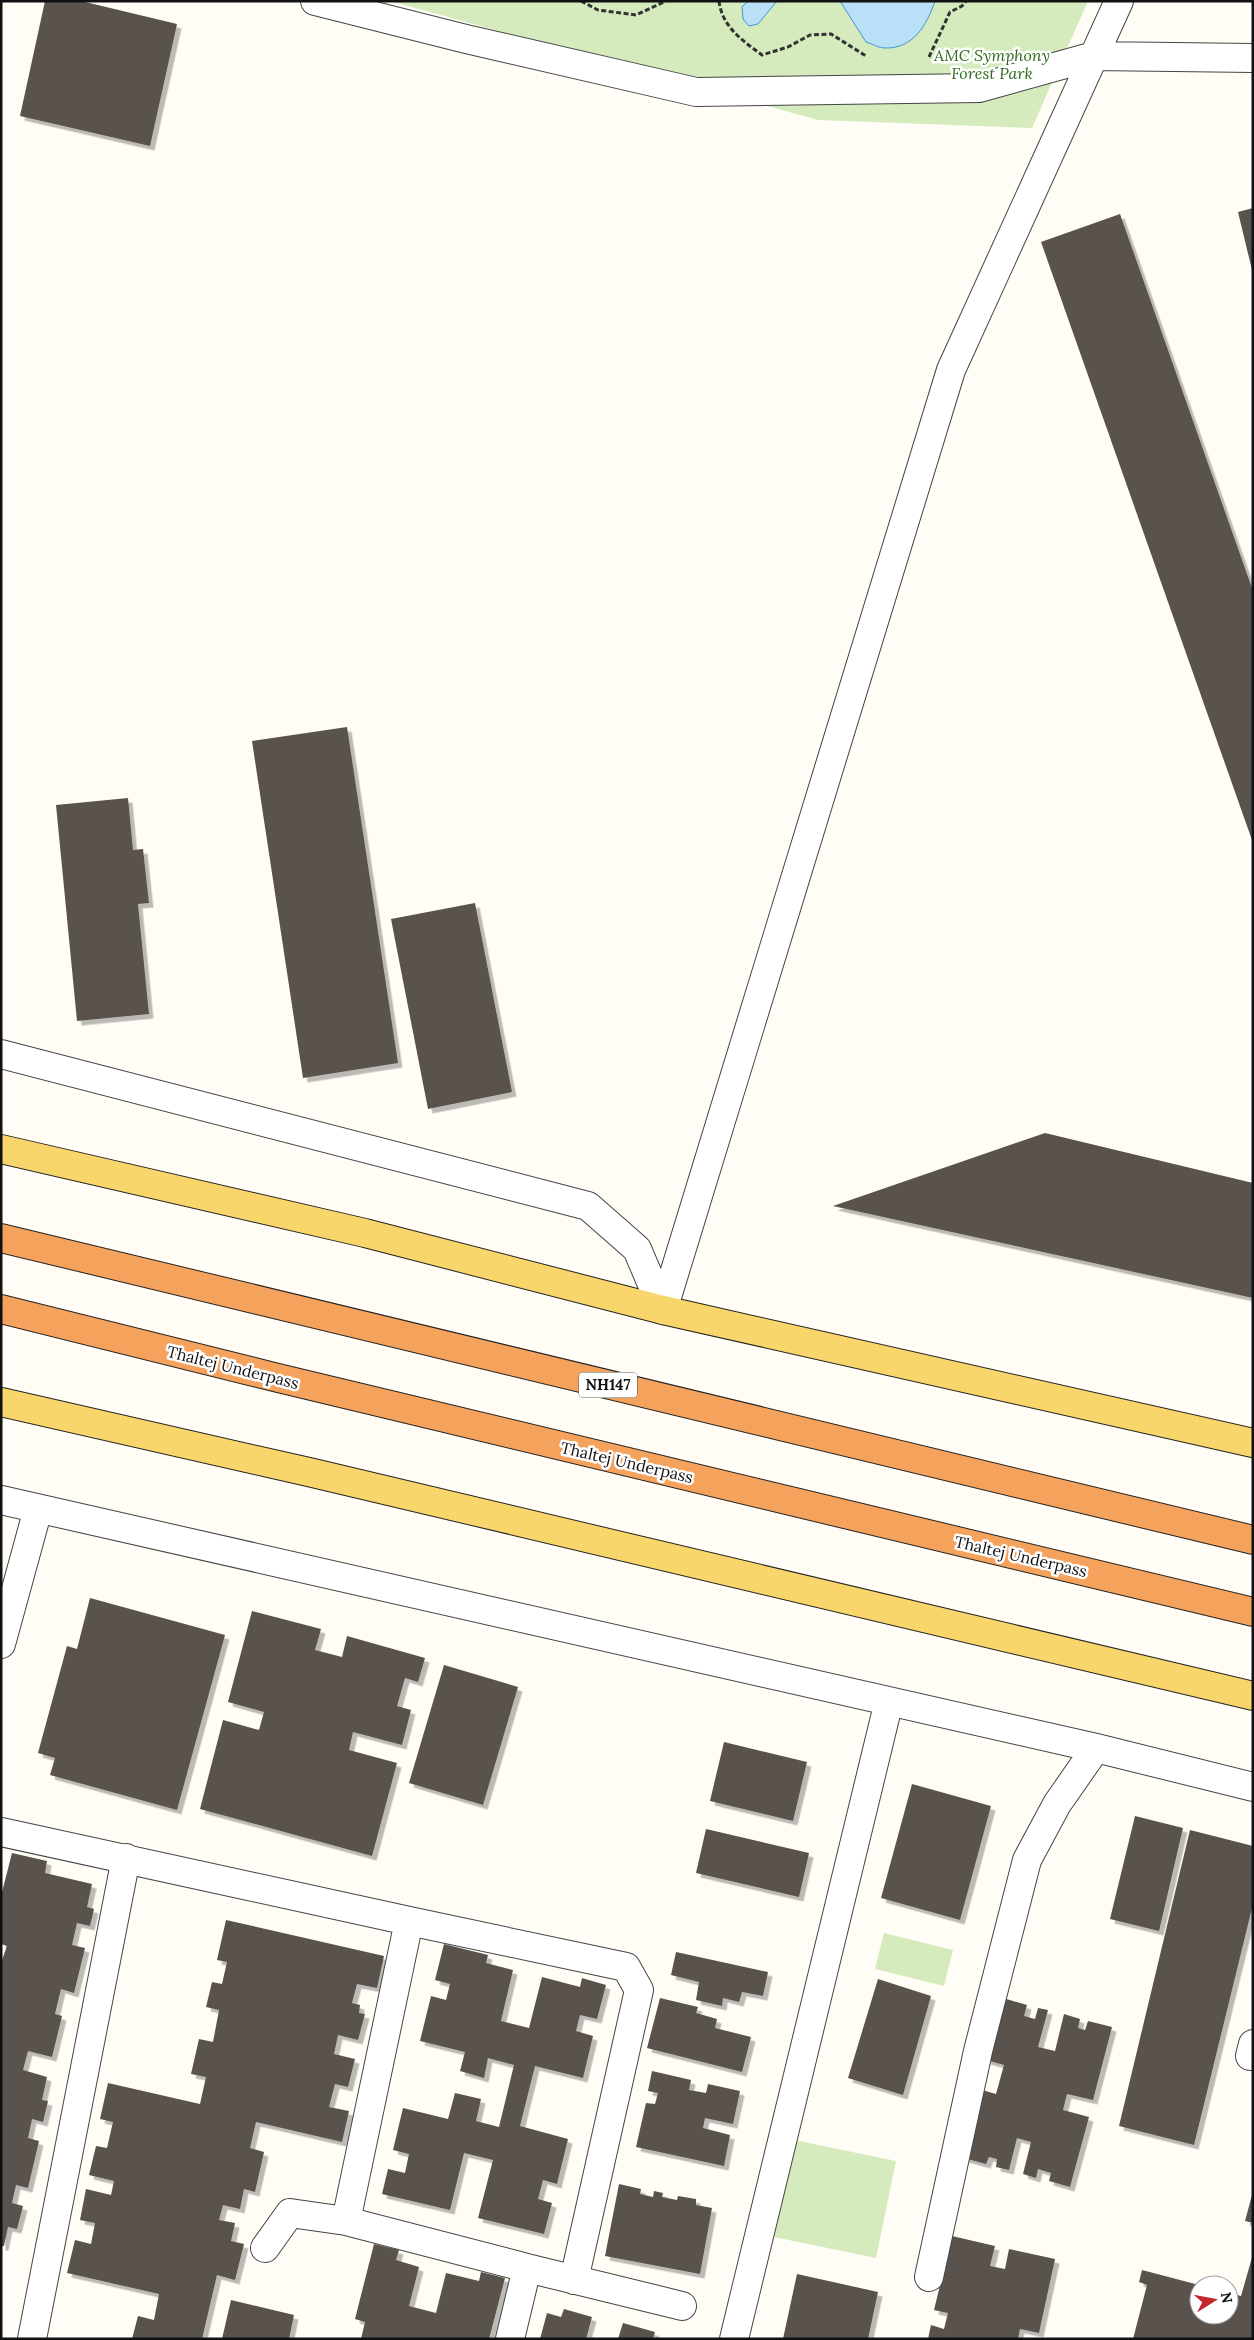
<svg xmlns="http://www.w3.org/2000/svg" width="1254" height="2340" font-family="Lora,serif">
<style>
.green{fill:#d5ebbd}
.water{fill:#b9e0f7;stroke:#3f96cf}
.building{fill:#5a524d;filter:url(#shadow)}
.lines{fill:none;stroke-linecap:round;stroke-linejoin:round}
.minor-casing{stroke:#444;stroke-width:30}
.major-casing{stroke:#222;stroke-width:30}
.highway-casing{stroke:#222;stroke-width:30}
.path{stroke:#333;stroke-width:3;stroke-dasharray:5 2.5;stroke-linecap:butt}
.minor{stroke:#fff;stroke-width:28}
.major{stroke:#f9d66b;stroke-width:28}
.highway{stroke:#f5a25d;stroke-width:28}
.labels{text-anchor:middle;stroke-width:5;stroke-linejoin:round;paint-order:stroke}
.shield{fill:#fff;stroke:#585858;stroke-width:1}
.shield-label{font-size:15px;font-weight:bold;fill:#111}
.park-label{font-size:16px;font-style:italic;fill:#2f6b1f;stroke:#fff}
.street-label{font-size:16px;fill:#111;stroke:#fff}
</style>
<defs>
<filter id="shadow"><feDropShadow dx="4.5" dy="4.5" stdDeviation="0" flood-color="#0004"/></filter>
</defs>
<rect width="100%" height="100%" fill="#fffdf5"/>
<!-- green -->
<path class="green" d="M390 1H1088L1032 128 818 120Z
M884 1933 953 1950 944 1986 875 1969Z
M794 2140 896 2161 876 2258 774 2237Z"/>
<!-- water -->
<path class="water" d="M748 1H777L758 24 749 26 743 19 742 7Z
M840 1H935C927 25 913 49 885 48 879 48 872 44 866 42Z"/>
<!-- building -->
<path class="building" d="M45 1H81L177 24 150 146 20 116Z
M1253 208V270H1252L1238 212Z
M1120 214 1253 591V843L1041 242Z
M347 727 398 1063 303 1078 252 741Z
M128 798 133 850 143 849 149 903 138 904 149 1014 77 1021 56 805Z
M475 903 512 1092 428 1109 391 919Z
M1045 1133 1253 1183V1298L833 1206Z
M90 1598 225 1635 177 1810 50 1775 55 1758 38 1753 67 1646 77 1649Z
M252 1611 321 1629 315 1650 342 1657 347 1636 425 1658 418 1682 405 1678 397 1706 411 1710 402 1745 353 1732 349 1750 397 1763 372 1856 200 1809 223 1720 259 1730 264 1712 228 1702Z
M444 1665 518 1687 483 1805 409 1783Z
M724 1742 807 1762 793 1821 710 1801Z
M912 1784 991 1806 960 1920 881 1898Z
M1135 1816 1183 1828 1159 1931 1110 1919Z
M706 1829 809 1853 799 1897 696 1873Z
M1190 1830 1253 1846V1904L1194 2145 1119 2126Z
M12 1853 47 1861 45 1873 92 1884 87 1907 94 1909 90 1926 77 1923 72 1945 85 1948 74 1993 61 1989 55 2014 62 2016 52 2057 28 2051 23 2070 47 2077 42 2100 48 2101 43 2122 32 2119 28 2138 39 2141 28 2188 16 2185 12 2203 23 2206 17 2229 8 2227 4 2246H1V1963L7 1946 1 1944V1896Z
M226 1920 384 1956 377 1988 357 1984 352 2003 360 2005 359 2013 365 2014 358 2040 338 2035 334 2054 355 2059 348 2087 335 2084 329 2107 349 2111 342 2142 256 2122 250 2148 264 2152 255 2192 244 2189 240 2209 223 2205 219 2220 235 2223 231 2241 244 2244 235 2280 217 2275 202 2339H132L138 2316 154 2320 159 2294 67 2273 75 2240 91 2244 95 2223 80 2220 86 2189 111 2195 114 2181 89 2175 96 2146 107 2148 113 2122 100 2119 108 2083 200 2104 206 2077 191 2074 199 2039 213 2042 219 2010 206 2007 212 1982 222 1984 227 1962 217 1960Z
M444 1944 488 1955 486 1963 513 1970 501 2021 529 2028 542 1977 580 1987 582 1978 606 1985 597 2019 580 2015 576 2031 593 2036 583 2078 535 2066 520 2126 568 2139 557 2184 543 2180 538 2199 552 2203 544 2234 478 2218 493 2160 464 2153 450 2210 382 2194 388 2169 405 2173 409 2154 393 2150 403 2108 448 2119 455 2093 481 2099 476 2121 499 2127 514 2065 488 2058 484 2078 460 2071 465 2052 420 2041 431 1996 446 2000 450 1984 435 1980Z
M676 1952 768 1972 763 1996 742 1992 739 2002 723 1998 722 2006 696 2000 699 1982 671 1975Z
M878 1979 931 1996 903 2095 848 2078Z
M660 1998 698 2007 696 2013 717 2019 715 2028 751 2037 742 2072 647 2048Z
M1003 1998 1027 2005 1024 2016 1035 2019 1038 2008 1048 2010 1038 2047 1055 2051 1064 2014 1080 2019 1078 2028 1085 2030 1088 2021 1112 2027 1093 2100 1067 2094 1063 2110 1089 2117 1070 2187 1049 2181 1051 2173 1038 2169 1036 2178 1023 2174 1031 2142 1017 2138 1009 2170 996 2167 997 2159 989 2157 986 2164 964 2158 982 2090 996 2094 1004 2065 986 2060Z
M652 2071 691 2080 689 2090 706 2093 708 2084 740 2091 733 2124 705 2118 703 2128 730 2135 724 2166 636 2147 646 2103 655 2104 658 2093 648 2091Z
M619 2184 641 2189 640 2194 653 2197 654 2191 663 2193 662 2197 677 2200 678 2196 696 2199V2205L712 2208 700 2274 605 2256Z
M1252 2195H1253V2223L1245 2221Z
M952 2236 995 2246 990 2266 1005 2269 1009 2249 1055 2259 1039 2333 1020 2329 1018 2339H928L931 2325 944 2329 948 2313 934 2310Z
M374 2244 399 2250 396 2260 419 2267 409 2306 436 2313 446 2273 479 2281 481 2272 505 2278 489 2339H361L365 2322 355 2319Z
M1253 2254V2339H1133L1147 2285 1139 2282 1142 2270 1199 2285V2315H1229V2293L1241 2296Z
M797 2274 878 2292 868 2339H783Z
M231 2300 294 2315 289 2339H222Z
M564 2309 592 2317 586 2339H540L547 2313 561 2317Z
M623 2323 655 2332 653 2339H618Z"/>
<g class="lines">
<!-- minor casing -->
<g class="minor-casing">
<path id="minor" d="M315 1 466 39 696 92 979 88 1094 56 1253 58
M1 1054 588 1206 637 1249 663 1310
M663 1310 951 370 1119 1
M1 1500 1096 1748 1253 1787
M1 1644 38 1509
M1 1832 409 1921 346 2221 527 2268 510 2339
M409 1921 626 1967 639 1990 574 2280
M1250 2056 1253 2044
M265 2248 290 2213 346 2221
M527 2268 682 2306
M929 2277 978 2051 1027 1860 1057 1804 1096 1748
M32 2339 126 1858
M734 2339 889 1701"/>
</g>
<!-- major casing -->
<g class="major-casing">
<path id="major" d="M1 1149 365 1233 663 1310 1253 1443
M1 1402 313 1473 1253 1696"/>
</g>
<!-- highway casing -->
<g class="highway-casing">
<path id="highway" d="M1 1238 1253 1540
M1 1309 274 1377 1253 1612"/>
</g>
<!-- path -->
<path class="path" d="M581 1 598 10 636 15 666 1
M719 1C722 27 743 41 762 55L788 47 810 35 831 34 866 56
M929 57 950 12 962 6 966 1"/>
<!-- minor -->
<use href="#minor" class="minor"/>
<!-- major -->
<use href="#major" class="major"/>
<!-- highway -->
<use href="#highway" class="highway"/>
</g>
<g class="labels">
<!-- shield labels -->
<rect class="shield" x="579" y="1372.5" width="58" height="25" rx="4"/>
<g class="shield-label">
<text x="608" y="1390">NH147</text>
</g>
<!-- park labels -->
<g class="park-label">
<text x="992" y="61">AMC Symphony<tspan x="992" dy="18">Forest Park</tspan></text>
</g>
<!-- street labels -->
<g class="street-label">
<text transform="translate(233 1367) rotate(14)" y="6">Thaltej Underpass</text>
<text transform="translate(627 1462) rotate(13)" y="6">Thaltej Underpass</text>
<text transform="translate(1021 1556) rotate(13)" y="6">Thaltej Underpass</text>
</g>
</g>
<!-- border -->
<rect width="1254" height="2340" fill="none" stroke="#111111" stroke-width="5"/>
<!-- north arrow -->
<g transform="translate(1214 2300) rotate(79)"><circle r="24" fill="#ffffff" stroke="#a0a0a0"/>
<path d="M0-4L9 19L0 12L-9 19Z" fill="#c4262e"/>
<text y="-8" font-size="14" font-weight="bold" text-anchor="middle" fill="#111111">N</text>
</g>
</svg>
